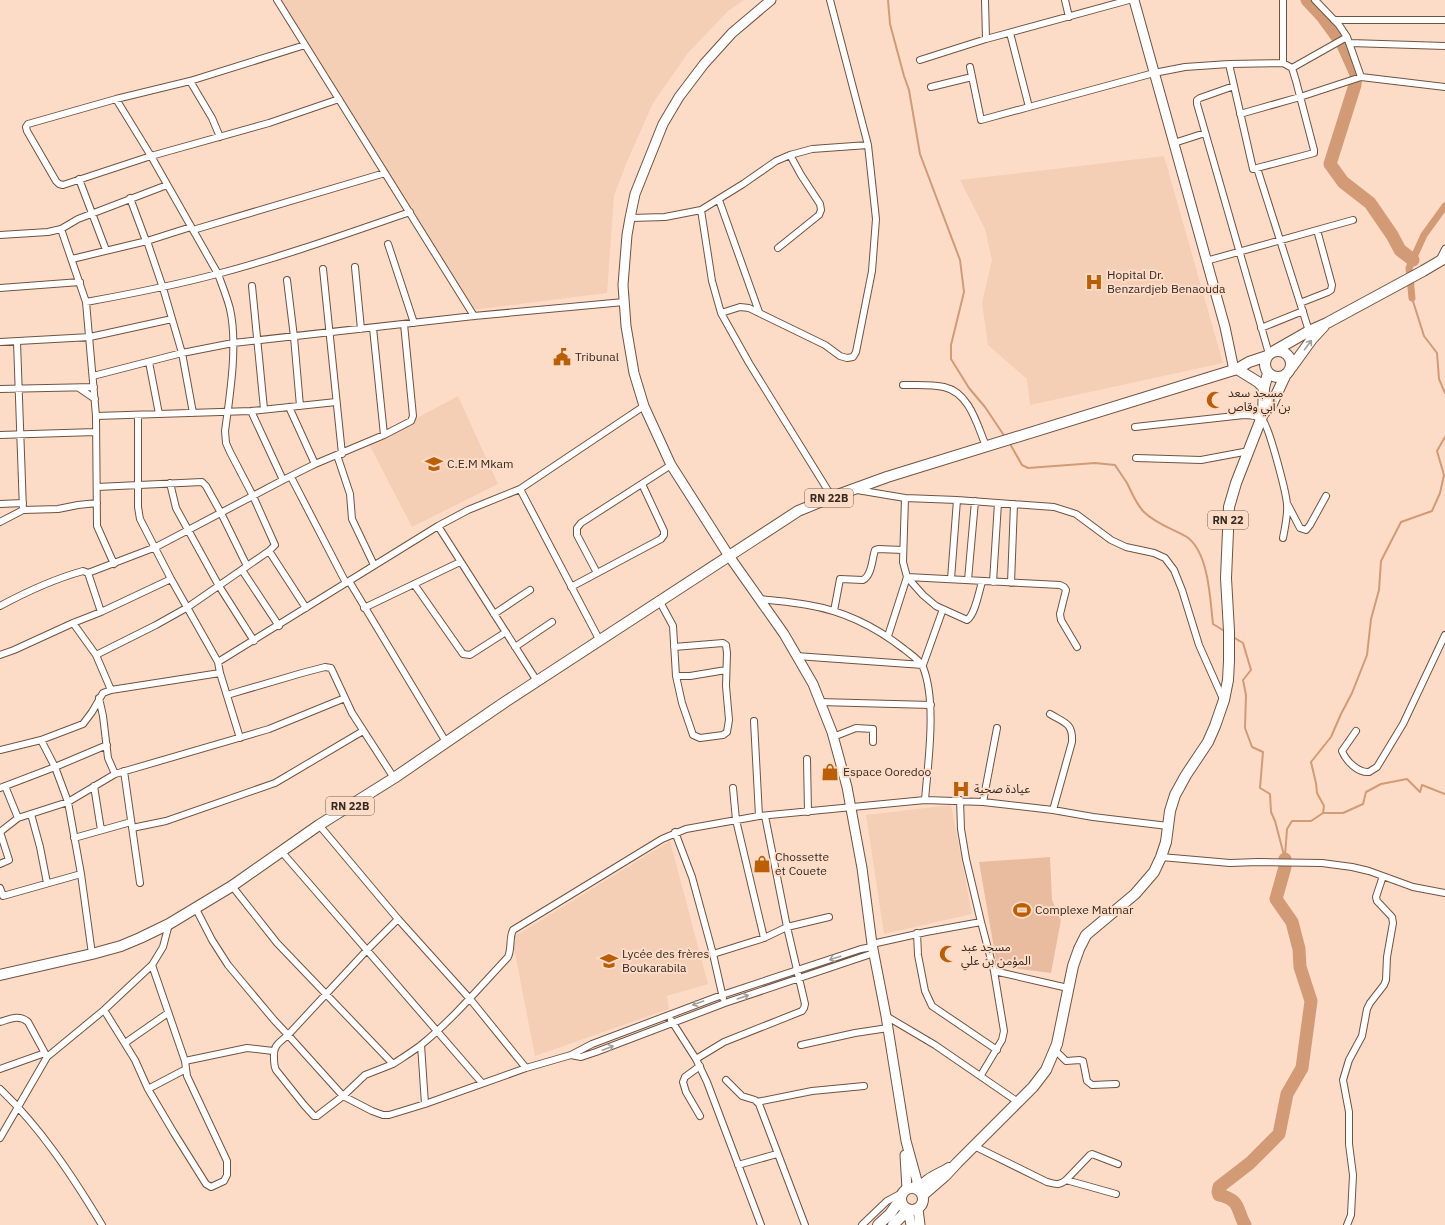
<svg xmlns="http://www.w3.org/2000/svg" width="1445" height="1225" font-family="'IBM Plex Sans','Noto Sans Arabic',sans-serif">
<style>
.built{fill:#f4ceb5}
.pitch{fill:#eabc9f}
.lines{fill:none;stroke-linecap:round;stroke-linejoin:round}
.stream{stroke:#d29a75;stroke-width:2}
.canal{stroke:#d29a75;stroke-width:7}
.river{stroke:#d29a75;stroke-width:13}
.street-casing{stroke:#6f5342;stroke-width:8}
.secondary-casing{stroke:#6f5342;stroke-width:11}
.primary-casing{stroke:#6f5342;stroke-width:12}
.street{stroke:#fff;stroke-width:6}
.secondary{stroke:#fff;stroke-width:9}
.primary{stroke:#fff;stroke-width:10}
.oneway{stroke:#a49f9b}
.labels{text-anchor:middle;stroke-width:4;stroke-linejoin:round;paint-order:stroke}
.shield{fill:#fddcc7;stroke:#715f53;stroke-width:1}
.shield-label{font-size:11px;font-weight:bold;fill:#352921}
.poi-label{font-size:12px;fill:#352921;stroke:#fddcc7;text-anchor:start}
</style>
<rect width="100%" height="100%" fill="#fddcc7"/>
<!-- built -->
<path class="built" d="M280 0H744L728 11 688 53 653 103 626 164 614 196 607 293 471 310Z
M1164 156 1223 363 1030 405 1027 379 988 345 982 303 992 260 985 229 960 180Z
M458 396 498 484 412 527 369 444Z
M951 805 972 914 884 934 866 815Z
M670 841 708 984 667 996 669 1009 535 1056 512 938Z"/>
<!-- pitch -->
<path class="pitch" d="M1050 857 1052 900 1061 920 1051 973 997 966 979 862Z"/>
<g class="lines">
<!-- stream -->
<path class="stream" d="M888 0 890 24 904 76 909 90 920 154 960 260 964 292 951 345V359L969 388 985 407 1005 437
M1412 298 1424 336 1437 353 1439 379 1445 393
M1009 442 1022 465 1028 468 1095 463 1115 465C1119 471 1123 477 1127 483 1132 493 1136 504 1144 512 1156 524 1173 529 1187 537 1209 553 1210 599 1213 624L1226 632
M1233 637 1243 643 1251 670 1243 680 1246 695 1245 728 1252 747 1263 752 1260 788 1270 794 1271 812 1275 821 1285 859
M1323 813 1324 806 1317 793 1316 783 1311 762 1331 737 1341 714 1352 693 1367 655 1371 619 1379 590 1381 561 1401 522 1432 511 1440 493 1444 475 1437 451 1445 437
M1285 856 1287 829 1292 821H1311L1323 813H1343L1363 804 1366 792 1381 784 1407 779 1420 792 1422 785 1445 794"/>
<!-- canal -->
<path class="canal" d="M1412 298 1409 268 1424 235 1445 206"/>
<!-- river -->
<path class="river" d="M1307 0 1322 16 1343 45 1356 74 1355 85 1330 164 1343 182 1370 203 1392 235 1400 250 1413 260
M1245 1225C1236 1209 1241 1200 1219 1195L1218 1192 1219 1187 1250 1163 1279 1134 1287 1094 1302 1068 1311 1001 1300 967 1299 949 1292 922 1276 899 1285 867V859"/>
<!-- street casing -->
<g class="street-casing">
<path id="street" d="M277 0 474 316
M985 0 986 39
M1065 0 1069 17
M1315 0 1339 25 1347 37 1361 77
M1334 20H1445
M1010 33 1029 107 1154 73 1185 67 1229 64 1283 63 1292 68 1296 81 1314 150V153L1253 169 1229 64
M1350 43 1445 46
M305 45 190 81 116 99 28 124 26 127 27 131 56 181 59 184 63 185 151 156 269 123 339 99
M920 60 986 39 1129 0
M1283 63V0
M970 67 981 120 1029 107
M1292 68 1347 37
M190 81 212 118 220 137
M1234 86 1200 98 1197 100V104L1269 354
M931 87 972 77
M1240 114 1300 97 1361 77 1445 87
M1174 143 1205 133
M1257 168 1309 331
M79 179 106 250
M130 198 146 241
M719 200 759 312
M630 218 665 217 701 210
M61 229 86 302 96 416 97 526 114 564
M193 230 385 173
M0 235 48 232 61 229 78 219 167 185
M147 241 163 288 182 353 193 413
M388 244 414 323
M778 248 819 215 821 210 820 204 801 175 790 155
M72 259 147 241 191 227
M1206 261 1353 220
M1439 261 1445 249
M355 267 361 329
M323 269 342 454
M287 280 294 337 300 406
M252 286 264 409
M0 288 80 282
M86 302C130 294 173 286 217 274 282 257 346 234 410 212
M1300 303 1328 292 1331 290 1332 285 1317 230
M721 313 740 307 749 308 825 345 840 356 847 358 853 357 856 352 872 271 876 219 868 145 830 0
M373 328 384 435
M1261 328 1303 311
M0 342 90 337 172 319
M17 342 23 510
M149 362 159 414
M93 376 182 353 233 343 474 316 624 302
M903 385C916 385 932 384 944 387 970 393 977 425 986 446
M79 388 95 399
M0 389 94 387
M289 407 315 464
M251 411 283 480
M138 415V507L140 519 171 579 218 662 220 673 240 738
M96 416 251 411 336 402
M1135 427 1244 415C1249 415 1257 416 1262 419 1269 426 1286 492 1287 504 1288 515 1285 527 1283 538
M0 435 96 432
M337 455 350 494 352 519 374 565
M1136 458 1201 460 1249 451
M291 477 346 583
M170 483 176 508 219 586 254 641
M97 487 202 482 206 486 221 513 247 566
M520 489 600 641
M857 490 905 498 957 500 1054 507 1076 514 1111 540 1126 547 1154 553 1165 558 1174 570 1182 590 1199 645 1223 699
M832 497 749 363 721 313 712 281 701 210 743 184 776 161 790 155 812 149 868 145
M905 498 903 562 907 577 923 595 936 606 967 620C975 615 979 591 982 582
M0 504 23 503
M1288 505 1300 528 1306 530 1310 525 1326 496
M0 522 23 510 58 509 78 505 97 503
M438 526 537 681
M269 551 306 608
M242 570 279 626
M597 573 577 535V528L581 523 671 465
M951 579 957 500
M968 580 975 501
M349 581 446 742
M993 582 998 503
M1011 583 1014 504
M414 584 463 654 470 655 506 632
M571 587 661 539 664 535V531L642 484
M760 599C776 601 792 602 808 605 844 611 876 627 904 649 910 654 920 660 923 667 937 702 928 762 925 800
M660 602 673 626 676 676 682 703 693 735 700 738 723 735 727 732 729 720 726 686 727 653 726 645 723 643 674 647
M0 606C26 592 54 579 83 571L88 573
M364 608 460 562
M834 611 840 579 863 580C872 575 872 559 875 550L878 549 903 550
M101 612 88 573 156 547 283 480 315 464 384 435 411 421 413 416 404 324
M494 614 530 590
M73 623 96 655 111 690
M888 636 907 577 1060 585 1064 587 1066 590 1060 614 1061 620 1077 647
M515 647 552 622
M0 655 14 650 73 623 101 612 171 579
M96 655 156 625 188 607 269 551 275 545 253 496 230 452 226 443 225 431C230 395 238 344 230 309 227 297 222 285 218 274L151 156 116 99
M796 656 923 665 943 609
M218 662 438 526 468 510 520 489 644 406
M676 676H690L726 670
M227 695 302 673 325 667 331 668 352 713 394 778
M99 698 103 716 108 758 115 774
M819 702 931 705
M1050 714C1065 723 1073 723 1072 742L1053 810
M754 721 759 816
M1356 731 1342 751C1346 761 1358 773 1369 772L1377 767 1403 724 1445 635
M833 737 856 728 873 729V742
M41 740 83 724 92 712 103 693 111 690 220 673
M0 750 41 740 55 767 68 802 81 874 92 954
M807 759 808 812
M124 771 140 883
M5 786 18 818
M94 786 101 830
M0 788 55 767 107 745
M733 788 736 820 764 938
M960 800 961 829 966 859 981 922
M983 802 997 728
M31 814 40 847 47 883
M319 825 398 919
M132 828 166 821 275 783 363 731
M0 832 18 818 68 802 115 774 269 729 345 698
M675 832 692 877 713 954 723 998
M74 838 131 822
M281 851 482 1083
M1161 857 1230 863 1258 862 1322 863 1352 867 1369 871 1413 887 1445 893
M0 864 9 860 0 832
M232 886 277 943 393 1064C402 1058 412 1052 421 1045 453 1019 480 987 508 957 512 948 509 938 513 930L662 839 686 829 759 816 925 800 983 802 1053 810 1093 817 1168 826
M0 888 3 896 81 874
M195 907 212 940 228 965 274 1020 288 1035 367 950 398 919 470 999 526 1068
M917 933 918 955 925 991 932 1006 997 1050
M872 944 926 932 981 922 994 971 1004 1031 1002 1040 981 1075
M713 954 764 938 787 927 829 917
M994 971 1068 988
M104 1010 135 1060 148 1089 174 1133 206 1184 211 1187 224 1181 227 1175V1161L187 1076 185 1061 152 965 163 947 169 924
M886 1016 935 1045 1018 1102
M671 1020 696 1059 707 1082 761 1225
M0 1022C10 1019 19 1014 28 1022L47 1057
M125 1043 168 1013
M421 1045 425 1104 526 1068 571 1055 592 1044 722 995 861 949 872 947
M801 1045 855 1033 888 1028
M1055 1050 1066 1061 1080 1060 1083 1061 1087 1081 1092 1085 1116 1084
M571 1055 581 1057 596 1052 725 1003 874 953
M696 1059 724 1042 802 1011 804 1008 805 1004 787 927 765 816
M185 1061 247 1048 273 1051
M393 1064 365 1075 343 1096 317 1116H314L304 1105 276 1070C274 1066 274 1063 274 1058 273 1045 279 1043 288 1035L343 1096 372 1111 383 1115H389L425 1104
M0 1069 45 1053
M726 1080 742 1096 755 1100 759 1104 805 1225
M0 1089C41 1128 73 1177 102 1225
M148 1089 186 1069
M757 1102 812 1091 864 1086
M700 1116 686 1092 683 1082 685 1077 700 1066
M0 1138 47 1057 104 1010 152 965
M974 1146 1047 1182C1055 1184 1059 1186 1066 1180L1090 1155 1092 1154 1118 1164
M738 1165 777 1154
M1066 1180 1116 1194
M862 1225 887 1201 902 1193
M1347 1225 1351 1215 1353 1175 1349 1144V1112L1343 1080 1349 1060 1362 1036 1367 1009 1370 1003 1384 985 1386 980 1387 957 1393 923 1392 917 1377 901 1376 897 1383 876"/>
</g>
<!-- secondary casing -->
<g class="secondary-casing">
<path id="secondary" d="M771 0 732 33 704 64 679 97 663 124 635 194 630 218 627 235 623 285 626 326 634 373 644 406 671 465 729 556 784 634 813 684 832 732 847 787 862 868 872 944 886 1016 906 1141 917 1181 916 1188
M1134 0 1225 327 1234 370
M905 1155 907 1189
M918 1209 920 1225
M908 1210 911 1225"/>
</g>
<!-- primary casing -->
<g class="primary-casing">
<path id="primary" d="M1265 364a13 13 0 1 1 26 0a13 13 0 1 1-26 0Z
M1274 351 1309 331 1327 323 1423 271 1445 258
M1291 368 1312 339 1324 326
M1237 369 1258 382 1264 388
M1263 414 1272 404 1286 374
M0 975 92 954 121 946 140 938 169 924 232 886 319 825 394 778 505 702 798 511 832 497 887 477 1237 369 1249 362 1267 356
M901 1199a11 11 0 1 1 22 0a11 11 0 1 1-22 0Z
M919 1190C925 1178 938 1175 949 1168
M923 1195 945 1176 957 1163 1033 1087 1046 1070 1057 1044 1073 966 1079 949 1086 935 1135 894 1154 872 1161 857 1166 842 1170 811 1175 795 1186 775 1208 742 1215 726 1224 700 1228 680 1229 661V631L1226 578 1229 507 1236 483 1263 414 1264 388 1268 373
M878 1225 890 1214 900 1200
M893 1225 903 1215 906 1209"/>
</g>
<!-- street -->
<use href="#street" class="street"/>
<!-- secondary -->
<use href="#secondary" class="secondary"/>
<!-- primary -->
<use href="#primary" class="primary"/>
</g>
<!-- one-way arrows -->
<defs><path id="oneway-shaft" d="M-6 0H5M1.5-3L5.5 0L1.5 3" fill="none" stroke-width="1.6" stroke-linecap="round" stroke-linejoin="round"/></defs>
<g class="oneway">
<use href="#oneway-shaft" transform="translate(1308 345) rotate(-53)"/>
<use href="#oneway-shaft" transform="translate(835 958) rotate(162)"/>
<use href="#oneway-shaft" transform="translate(743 997) rotate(-19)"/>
<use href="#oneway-shaft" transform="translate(698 1003) rotate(160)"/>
<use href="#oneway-shaft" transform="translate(608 1048) rotate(-21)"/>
</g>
<!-- icons -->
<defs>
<g id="hospital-bare" transform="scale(1.38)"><path d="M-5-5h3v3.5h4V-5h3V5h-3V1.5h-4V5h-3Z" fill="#bb5f07" stroke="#fddcc7" stroke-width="2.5" paint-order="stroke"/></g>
<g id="civic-bare" transform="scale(1.38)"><path d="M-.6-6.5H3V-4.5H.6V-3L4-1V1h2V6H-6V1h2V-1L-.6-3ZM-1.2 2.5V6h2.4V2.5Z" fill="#bb5f07" stroke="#fddcc7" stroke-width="2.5" paint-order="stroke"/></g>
<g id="mosque-bare" transform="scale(1.38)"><path d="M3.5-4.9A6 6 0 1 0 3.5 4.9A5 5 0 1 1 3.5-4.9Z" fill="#bb5f07" stroke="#fddcc7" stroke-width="2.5" paint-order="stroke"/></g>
<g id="school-bare" transform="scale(1.38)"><path d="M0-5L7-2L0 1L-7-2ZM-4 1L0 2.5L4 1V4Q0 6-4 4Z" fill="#bb5f07" stroke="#fddcc7" stroke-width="2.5" paint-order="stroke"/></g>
<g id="shop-bare" transform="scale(1.38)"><path d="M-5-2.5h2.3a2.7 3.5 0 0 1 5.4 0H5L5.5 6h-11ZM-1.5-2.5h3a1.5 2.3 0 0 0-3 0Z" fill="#bb5f07" stroke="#fddcc7" stroke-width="2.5" paint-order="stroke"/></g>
<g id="stadium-bare" transform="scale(1.38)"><path d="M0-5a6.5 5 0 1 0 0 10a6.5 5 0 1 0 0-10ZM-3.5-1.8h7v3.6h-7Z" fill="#bb5f07" stroke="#fddcc7" stroke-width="2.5" paint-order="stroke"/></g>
</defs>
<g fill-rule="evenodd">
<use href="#hospital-bare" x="1094" y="282"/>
<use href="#civic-bare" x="562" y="357"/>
<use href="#mosque-bare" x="1215" y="400"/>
<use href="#school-bare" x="434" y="464"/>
<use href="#shop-bare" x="830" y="772"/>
<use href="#hospital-bare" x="961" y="789"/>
<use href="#shop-bare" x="762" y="864"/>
<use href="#stadium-bare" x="1022" y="910"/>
<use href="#mosque-bare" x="948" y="954"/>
<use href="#school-bare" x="609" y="961"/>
</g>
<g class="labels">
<!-- shield labels -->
<g class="shield">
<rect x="805" y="489" width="48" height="18" rx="3"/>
<rect x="1208" y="511" width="40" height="18" rx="3"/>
<rect x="326" y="797" width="48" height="18" rx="3"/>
</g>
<g class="shield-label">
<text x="829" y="502">RN 22B</text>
<text x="1228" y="524">RN 22</text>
<text x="350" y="810">RN 22B</text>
</g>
<!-- poi labels -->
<g class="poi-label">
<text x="1107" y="279">Hopital Dr.<tspan x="1107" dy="14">Benzardjeb Benaouda</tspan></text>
<text x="575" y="361">Tribunal</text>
<text x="1228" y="397">مسجد سعد<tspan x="1228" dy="14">بن أبي وقاص</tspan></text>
<text x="447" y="468">C.E.M Mkam</text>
<text x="843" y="776">Espace Ooredoo</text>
<text x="974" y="793">عيادة صحية</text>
<text x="775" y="861">Chossette<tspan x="775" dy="14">et Couete</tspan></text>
<text x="1035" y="914">Complexe Matmar</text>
<text x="961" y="951">مسجد عبد<tspan x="961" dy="14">المؤمن بن علي</tspan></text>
<text x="622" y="958">Lycée des frères<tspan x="622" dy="14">Boukarabila</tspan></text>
</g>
</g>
</svg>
